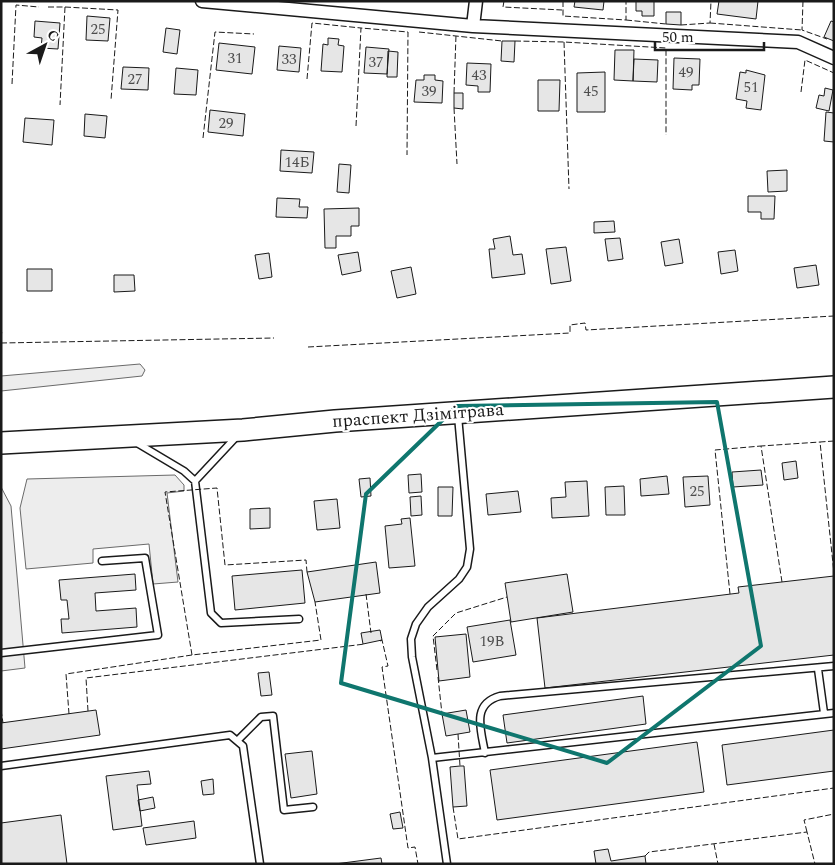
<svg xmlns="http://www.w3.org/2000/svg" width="835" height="865" font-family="Spectral,serif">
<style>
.built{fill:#ededed;stroke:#6a6a6a}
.building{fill:#e6e6e6;stroke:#1a1a1a}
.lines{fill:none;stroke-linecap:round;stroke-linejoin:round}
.lane-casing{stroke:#1a1a1a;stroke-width:9}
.street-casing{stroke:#1a1a1a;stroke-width:15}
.primary-casing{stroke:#1a1a1a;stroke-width:24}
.lane{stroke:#fff;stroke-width:6}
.street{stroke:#fff;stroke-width:12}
.primary{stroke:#fff;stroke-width:21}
.fence{stroke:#1a1a1a;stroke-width:1;stroke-dasharray:6 2.5;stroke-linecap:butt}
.marked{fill:none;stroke:#0f766e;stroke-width:4;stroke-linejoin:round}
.labels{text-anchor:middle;stroke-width:4;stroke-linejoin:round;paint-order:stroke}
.number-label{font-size:15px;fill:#4d4d4d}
.street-label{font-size:18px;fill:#1a1a1a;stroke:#fff}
</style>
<rect width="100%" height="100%" fill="#fff"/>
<!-- built -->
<path class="built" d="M140 364 145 370 142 376 1 391V376Z
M175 475 184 485V491L167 493 178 582 153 584 149 544 93 549V563L26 569 20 508 27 479Z
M1 487 11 506 25 668 1 671Z"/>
<!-- building -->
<path class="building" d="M575 1H604L603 10 574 7Z
M636 1H654V16H642V11H636Z
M719 1H758L756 19 717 14Z
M666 12H681V25L666 24Z
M87 16 110 18 108 41 86 40Z
M35 21 60 23 58 49 41 48 42 38 34 37Z
M831 21 834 22V41L824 37Z
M166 28 180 30 177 54 163 52Z
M328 38 339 39 338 45 344 46 342 72 321 71 323 44 328 45Z
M502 41H515L514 62 501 61Z
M219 43 255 47 252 74 216 70Z
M279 46 301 48 299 72 277 70Z
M366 47 389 49 387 74 364 73Z
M615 50H634L633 81 614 80Z
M388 51 398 52 397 77H387Z
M674 58 700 59 699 85H692V90L673 89Z
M634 59 658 60 657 82 633 81Z
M467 63 491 64 490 92H478V86L466 85Z
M123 67 149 68 148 90 121 89Z
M176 68 198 70 196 95 174 94Z
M746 70 765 75 761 110 746 108 747 101 736 99 740 72 746 73Z
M605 72V112H577V73Z
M424 75H435V80L443 81 442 103 414 102 416 80H424Z
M538 80H560L559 111H538Z
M825 88 833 90 829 111 816 108 819 95 824 96Z
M454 93H463V109L454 108Z
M210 110 245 114 243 136 208 132Z
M826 112 834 113V142L824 141Z
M85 114 107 116 105 138 84 136Z
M25 118 54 120 52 145 23 142Z
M281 150 314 152 312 173 280 171Z
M339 164 351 165 349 193 337 192Z
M787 170V191L768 192 767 171Z
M748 196H775L774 219H761V212H748Z
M277 198 300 199 299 207H308L307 218 276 217Z
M359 208V226H351V236H336V248H325L324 209Z
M614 221 615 232 594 233V222Z
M510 236 513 255 522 254 525 274 492 278 489 249H495L493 239Z
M620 238 623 259 608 261 605 239Z
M679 239 683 263 665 266 661 242Z
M566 247 571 281 551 284 546 249Z
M735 250 738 271 721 274 718 252Z
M358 252 361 271 342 275 338 255Z
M269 253 272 277 259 279 255 255Z
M816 265 819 285 797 288 794 268Z
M411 267 416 294 397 298 391 271Z
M27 269H52V291H27Z
M114 275H134L135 291 114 292Z
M796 461 798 478 784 480 782 463Z
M761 470 763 485 733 487 732 472Z
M421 474 422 492 409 493 408 475Z
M667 476 669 494 641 496 640 479Z
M708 476 710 505 685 507 683 477Z
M370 478 371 496 361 497 359 479Z
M587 481 589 516 552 518 551 498 566 497 565 482Z
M624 486 625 515H606L605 487Z
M438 487H453L452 516H438Z
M518 491 521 512 488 515 486 494Z
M421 496 422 515 411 516 410 497Z
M337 499 340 528 317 530 314 501Z
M270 508V528L250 529V509Z
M410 518 415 566 389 568 385 526 402 524 401 519Z
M376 562 380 593 315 602 307 572Z
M302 570 305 603 235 610 232 576Z
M135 574 136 590 95 593 96 611 136 608 137 627 62 633 61 619H69L67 600H61L59 580Z
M567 574 573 612 511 622 505 583Z
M834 576V655L545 688 537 618 739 593 738 587Z
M510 620 516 655 473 662 467 627Z
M380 630 382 640 363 644 361 633Z
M466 634 470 677 439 681 435 637Z
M269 672 272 695 261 696 258 673Z
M643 696 646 724 507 743 503 715Z
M96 710 100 735 1 749V723Z
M466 710 470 732 446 736 442 714Z
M834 730V771L727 785 722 745Z
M697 742 704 792 497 820 490 770Z
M312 751 317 794 291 798 285 754Z
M460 766H464L467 806 453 807 450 767Z
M149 771 151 784 137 785 142 826 113 830 106 776Z
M213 779 214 794 203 795 201 781Z
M153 797 155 808 140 811 138 800Z
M400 812 403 828 393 829 390 814Z
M61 815 67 864H1V823Z
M194 821 196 838 146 845 143 828Z
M608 849 611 861 645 856 646 864H596L594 851Z
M381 858 382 864H335Z"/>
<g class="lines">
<!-- lane casing -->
<g class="lane-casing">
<path id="lane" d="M137 443 184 471 195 481 211 613 221 623 299 619
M195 481 237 436
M1 653 158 635 145 558 102 561
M818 669 824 713
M237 741 261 717 273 716 284 810 313 807
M485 753C481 730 471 704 500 696L834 666
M432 758 834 713
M1 766 230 735 243 746 260 864
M447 864 432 758 412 657 411 639 416 624 428 607 459 579 467 567 470 549 458 416"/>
</g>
<!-- street casing -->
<g class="street-casing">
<path id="street" d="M202 1 473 26 798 42 834 58
M473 26 476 1"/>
</g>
<!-- primary casing -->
<g class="primary-casing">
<path id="primary" d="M1 443 243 430 335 421 834 387"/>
</g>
<!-- lane -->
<use href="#lane" class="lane"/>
<!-- street -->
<use href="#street" class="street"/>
<!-- primary -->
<use href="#primary" class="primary"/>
<!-- fence -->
<path class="fence" d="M504 1 503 7 562 10
M563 1V16L626 20V1
M803 1 802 30 827 39
M48 7H65L60 105
M65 7 118 10 111 100
M626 20 666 24
M710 23 802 30
M681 25 710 23 711 1
M419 32 502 41
M515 41 564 42 666 48V135
M564 42 569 189
M307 79 312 23 361 28
M12 84 16 5 39 7
M801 92 805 60 834 73
M454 93 456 35
M454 108 457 164
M356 126 361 28 408 32 407 155
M203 138 215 32 254 34
M1 314V330
M1 338 2 330
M1 343 274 338
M308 347 570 333V325L585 323 586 330 834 316
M834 441 820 442 834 573
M782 582 761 446 820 442
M366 594 371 633
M730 594 715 450 761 446
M380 641 382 640 388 666 382 667 408 848 415 847 418 864
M192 655 165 492 217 488 225 565 306 560 307 572
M437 670 433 636 456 613 507 597
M438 677 442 714
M1 710 3 723
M88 711 86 678 365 644
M69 714 66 674 192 655 321 640 315 602
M458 734 460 766
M453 807 458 839 834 788
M807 832 804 820 834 814
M714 844 718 864
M645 856 649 852 807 832 815 864"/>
</g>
<!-- marked area -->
<path class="marked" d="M717 402 761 646 607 763 341 683 366 494 457 406Z"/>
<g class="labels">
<!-- number labels -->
<g class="number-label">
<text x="98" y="34">25</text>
<text x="235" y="63">31</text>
<text x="289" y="64">33</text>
<text x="376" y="67">37</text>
<text x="686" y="77">49</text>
<text x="479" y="80">43</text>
<text x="135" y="84">27</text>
<text x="751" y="92">51</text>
<text x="429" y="96">39</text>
<text x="591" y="96">45</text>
<text x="226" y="128">29</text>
<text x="297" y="167">14Б</text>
<text x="697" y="496">25</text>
<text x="492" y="646">19В</text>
</g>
<!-- street labels -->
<g class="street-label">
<text transform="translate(418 415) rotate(-4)" y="6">праспект Дзімітрава</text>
</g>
</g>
<!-- border -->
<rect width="835" height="865" fill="none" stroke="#1a1a1a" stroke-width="5"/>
<!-- north arrow -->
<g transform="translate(45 45) rotate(40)" stroke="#ffffff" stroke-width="4" paint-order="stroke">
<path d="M0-4L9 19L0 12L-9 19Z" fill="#1a1a1a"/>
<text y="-8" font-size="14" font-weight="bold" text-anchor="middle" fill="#1a1a1a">С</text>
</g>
<!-- scale -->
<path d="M655 42v8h109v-8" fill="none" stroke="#1a1a1a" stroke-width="2.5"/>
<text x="662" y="42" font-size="15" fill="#1a1a1a" stroke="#ffffff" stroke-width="4" paint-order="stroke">50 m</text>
</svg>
